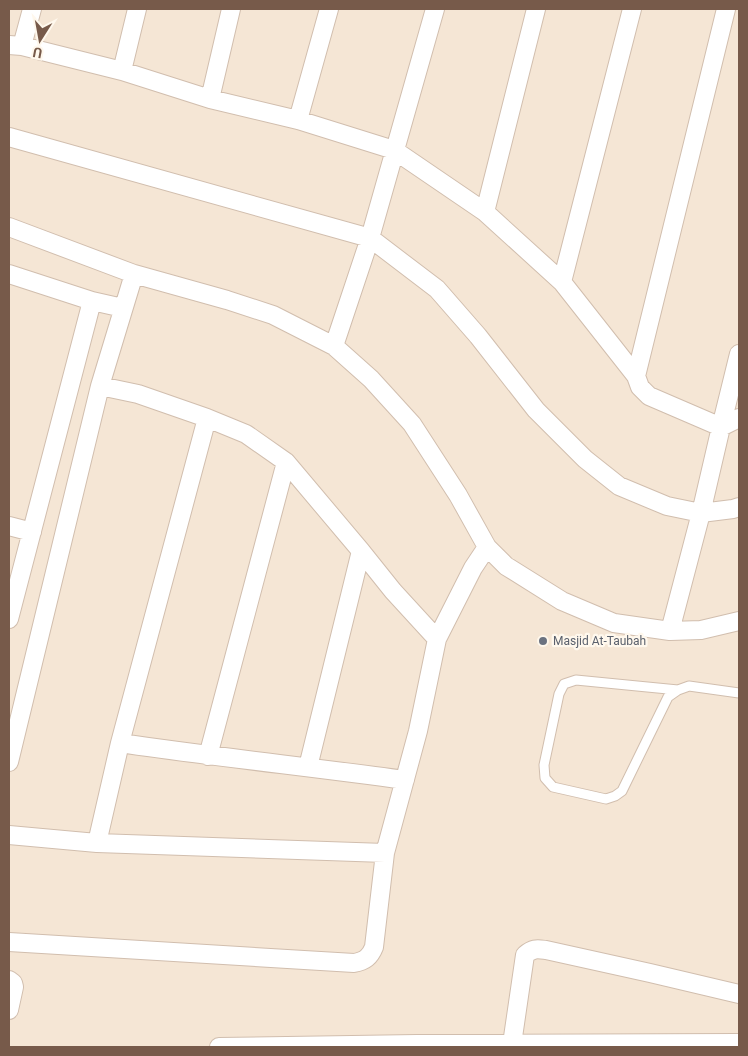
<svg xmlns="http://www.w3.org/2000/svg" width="748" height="1056" font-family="Roboto,sans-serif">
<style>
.residential{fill:#f5e6d5}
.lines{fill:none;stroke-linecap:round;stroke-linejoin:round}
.service-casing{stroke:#d1beae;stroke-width:11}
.minor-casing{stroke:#d1beae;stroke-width:20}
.service{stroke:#fff;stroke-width:9}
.minor{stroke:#fff;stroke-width:18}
.worship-dot{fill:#6b7280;stroke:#fff8ed;stroke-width:2}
.labels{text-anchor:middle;stroke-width:4.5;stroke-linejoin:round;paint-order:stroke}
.worship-label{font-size:12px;fill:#5b616d;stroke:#fff8ed;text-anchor:start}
</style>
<rect width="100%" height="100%" fill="#fdf4e6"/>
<!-- residential -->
<path class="residential" d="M9 9H739V1047H9Z"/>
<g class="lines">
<!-- service casing -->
<g class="service-casing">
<path id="service" d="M678 690 576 680 564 684 559 694 544 765 545 778 553 787 606 799 615 796 622 791 668 697 678 690 689 686 739 693"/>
</g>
<!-- minor casing -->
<g class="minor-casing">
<path id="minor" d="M9 45 22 46 122 71 210 99 298 120 394 150 485 212 562 282 636 376 640 387 649 396 721 427
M22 46 32 9
M122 71 137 9
M210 99 231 9
M298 120 329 9
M9 137 370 238 437 289 478 336 536 410 585 459 619 486 667 506 701 513 733 509 739 507
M485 212 536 9
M9 227 134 274 227 300 273 315 334 346 371 379 412 424 458 495 487 547 506 566 562 601 614 623 670 631 701 630 739 621
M9 274 92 301 123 308
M562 282 632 9
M334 346 370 238 435 9
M636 376 726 9
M100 386 138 394 207 418 246 434 286 462 361 551 393 591 437 639
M721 427 739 418
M9 526 32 532
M9 619 92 301
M670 631 701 513 721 427 739 354
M120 743C215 757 310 767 405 780
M208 756 286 462
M9 762 100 386 134 274
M308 767 361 551
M9 835 97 843 385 853
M97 843 120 743 207 418
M9 942 354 963C365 961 370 957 374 947L385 853 418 731 437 639 473 568 487 547
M9 980 13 983 14 987 9 1010
M512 1044 525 955C533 948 537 949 546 950L650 973 739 994
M219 1047 417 1044 739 1043"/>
</g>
<!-- service -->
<use href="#service" class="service"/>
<!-- minor -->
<use href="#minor" class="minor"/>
</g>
<!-- markers -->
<circle class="worship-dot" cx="543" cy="641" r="5"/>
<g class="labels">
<!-- worship labels -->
<g class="worship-label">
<text x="553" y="645">Masjid At-Taubah</text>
</g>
</g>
<!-- border -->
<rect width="748" height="1056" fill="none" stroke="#775a4a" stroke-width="20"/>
<!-- north arrow -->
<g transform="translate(40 40) rotate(191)" stroke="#fff8ed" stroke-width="4" paint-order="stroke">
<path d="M0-4L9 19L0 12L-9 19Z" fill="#775a4a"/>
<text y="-8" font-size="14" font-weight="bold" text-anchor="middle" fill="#775a4a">U</text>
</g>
</svg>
